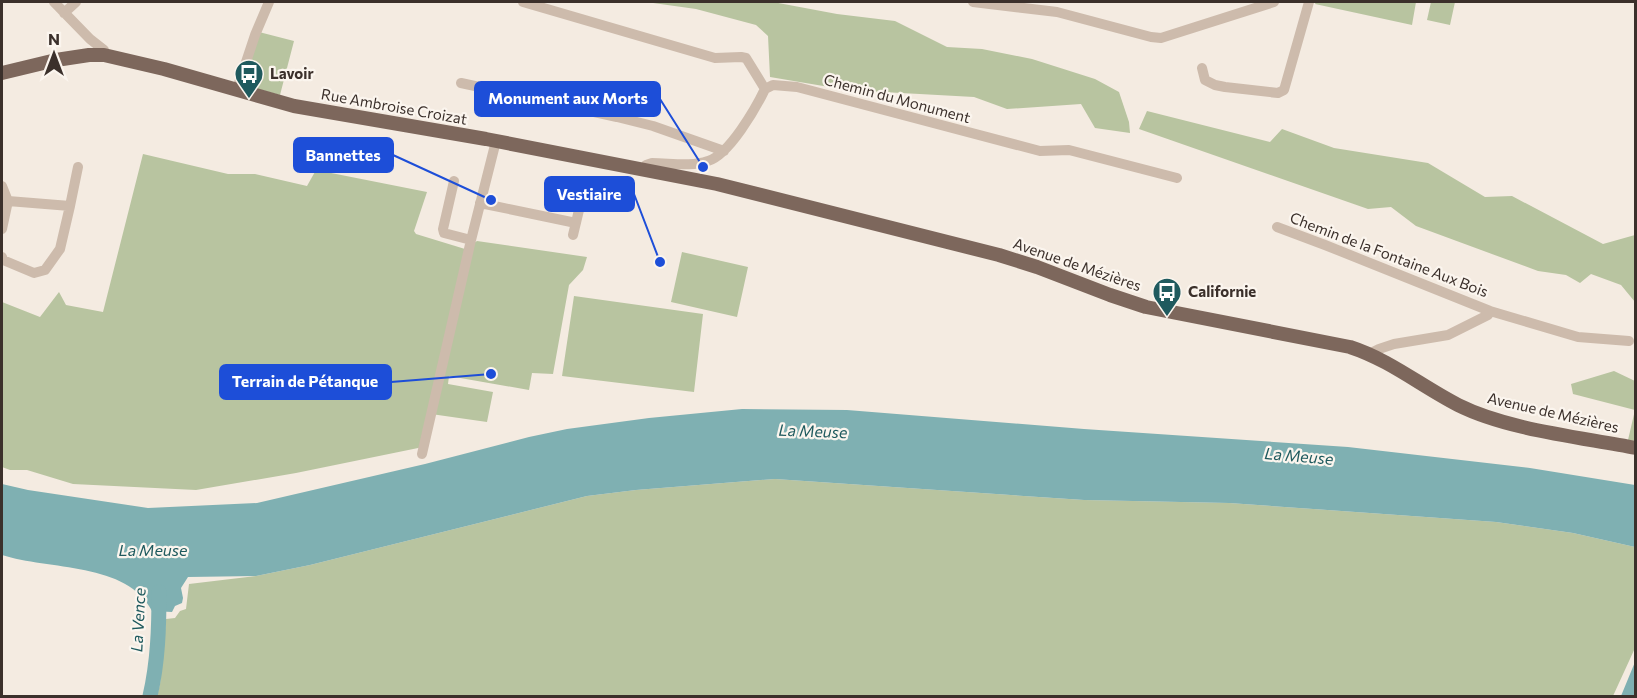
<svg xmlns="http://www.w3.org/2000/svg" width="1637" height="698" font-family="Commissioner,sans-serif">
<style>
.green{fill:#b8c4a0}
.water{fill:#7fb0b2}
.lines{fill:none;stroke-linecap:round;stroke-linejoin:round}
.river{stroke:#7fb0b2;stroke-width:15}
.minor{stroke:#cdbbac;stroke-width:10}
.major{stroke:#7d675c;stroke-width:14}
.labels{text-anchor:middle;stroke-width:4.5;stroke-linejoin:round;paint-order:stroke}
.poi-label{font-size:15px;font-weight:bold;fill:#3b302b;stroke:#fbf5ee;text-anchor:start}
.street-label{font-size:15px;fill:#3b302b;stroke:#fbf5ee}
.water-label{font-size:16px;font-style:italic;fill:#1f5a5e;stroke:#fbf5ee}
.leader{fill:none;stroke:#1d4ed8;stroke-width:2}
.callout-dot{fill:#1d4ed8;stroke:#fbf5ee;stroke-width:2}
.callout{fill:#1d4ed8;stroke:#1d4ed8;stroke-width:2}
.callout-label{font-size:16px;text-anchor:middle;font-weight:bold;fill:#fff}
</style>
<rect width="100%" height="100%" fill="#f4ebe1"/>
<!-- green -->
<path class="green" d="M646 2H773L837 14 895 21 947 47 982 49 1032 59 1095 79 1119 92 1129 122 1130 133 1095 128 1081 104 1007 109 974 97 847 90 770 77 768 36 756 25 696 9Z
M1316 2H1416L1412 25 1315 4Z
M1431 2H1455L1450 25 1427 20Z
M259 32 294 41 280 95 243 85Z
M1147 111 1270 142 1282 129 1334 148 1428 163 1485 197 1512 196 1603 244 1635 235V302L1621 285 1591 274 1580 283 1566 275 1538 271 1416 226 1391 207 1368 209 1139 129Z
M143 154 228 174H255L307 186 316 170 427 192 414 231 416 234 465 249 477 241 587 257 583 270 569 285 553 374 532 373 529 390 449 376 448 384 493 392 487 422 431 414 423 447 296 473 196 490 73 484 27 470H10L2 467V302L40 317 59 292 66 305 103 312Z
M682 252 748 267 737 317 671 302Z
M574 296 703 314 694 392 562 376Z
M1614 371 1635 381V441L1628 440 1635 410 1573 394 1571 384Z
M775 479 1084 500 1229 503 1496 522 1573 533 1635 547V648L1613 696H157L160 684 166 619 175 618 180 611 186 609 189 584 256 576 310 565 587 496 636 490Z"/>
<!-- water -->
<path class="water" d="M742 409 847 410 1084 429 1348 447 1530 468 1635 485V547L1573 533 1496 522 1229 503 1084 500 775 479 636 490 587 496 310 565 256 576 188 577 181 588 183 598 182 603 175 606 172 612 152 611C128 562 48 570 2 555V484L28 490 148 508 257 503 425 464 529 437 567 429 649 418Z
M1635 662V696H1621Z"/>
<g class="lines">
<!-- river -->
<path class="river" d="M150 696C158 662 159 627 159 592"/>
<!-- minor -->
<path class="minor" d="M54 2 90 39 104 50V55
M523 2 715 58 741 57 746 58 765 89
M973 2 1057 12 1151 37 1161 38 1274 2
M64 13 76 2
M1202 68 1205 80 1215 85 1225 87 1278 93 1284 90 1309 2
M461 83 617 117 653 126 724 151
M237 89 255 35 269 2
M645 169 646 165 652 163C670 163 691 167 708 161 729 155 756 108 765 89L773 85 797 87 1040 151 1069 150 1177 178
M454 181 443 229 444 233 471 240
M2 186 8 201 2 229
M480 203 576 223
M70 206 78 167
M1277 227 1325 245 1490 311 1578 337 1629 341
M573 235 579 210
M2 257 3 260 34 273 45 270 60 249 70 206 8 201
M1369 354 1379 349 1394 344 1448 335 1488 315 1490 311
M422 454 471 240 496 141"/>
<!-- major -->
<path class="major" d="M2 73 56 60 89 55H104L164 69 294 106 486 139 717 184 999 255 1037 267 1110 295 1146 307 1350 347C1390 360 1421 386 1458 405 1508 430 1580 437 1636 448"/>
</g>
<!-- icons -->
<defs>
<g id="bus-pin" transform="scale(1.5)"><path d="M0 17L-7.5 6A9.5 9.5 0 1 1 7.5 6Z" fill="#1f5a5e" stroke="#fbf5ee"/><path d="M-5-6H5V4H4V6H2V4H-2V6H-4V4H-5ZM-3.5-4V0h7V-4ZM-3.5 1.2v1.5H-2V1.2ZM2 1.2v1.5H3.5V1.2Z" fill="#fff"/></g>
</defs>
<g fill-rule="evenodd">
<use href="#bus-pin" x="249" y="74"/>
<use href="#bus-pin" x="1167" y="292"/>
</g>
<g class="labels">
<!-- poi labels -->
<g class="poi-label">
<text x="270" y="79">Lavoir</text>
<text x="1188" y="297">Californie</text>
</g>
<!-- street labels -->
<g class="street-label">
<text transform="translate(897 99) rotate(15)" y="5">Chemin du Monument</text>
<text transform="translate(394 107) rotate(10)" y="5">Rue Ambroise Croizat</text>
<text transform="translate(1389 255) rotate(21)" y="5">Chemin de la Fontaine Aux Bois</text>
<text transform="translate(1077 265) rotate(19)" y="5">Avenue de Mézières</text>
<text transform="translate(1553 413) rotate(13)" y="5">Avenue de Mézières</text>
</g>
<!-- water labels -->
<g class="water-label">
<text transform="translate(813 431) rotate(2)" y="6">La Meuse</text>
<text transform="translate(1299 456) rotate(5)" y="6">La Meuse</text>
<text x="153" y="556">La Meuse</text>
<text transform="translate(138 620) rotate(-87)" y="6">La Vence</text>
</g>
</g>
<!-- callouts -->
<path class="leader" d="M703 167L660 99M491 200L393 155M660 262L634 194M491 374L391 382"/>
<g class="callout-dot">
<circle cx="703" cy="167" r="6"/>
<circle cx="491" cy="200" r="6"/>
<circle cx="660" cy="262" r="6"/>
<circle cx="491" cy="374" r="6"/>
</g>
<g class="callout">
<rect x="475" y="82" width="185" height="34" rx="6"/>
<rect x="294" y="138" width="99" height="34" rx="6"/>
<rect x="545" y="177" width="89" height="34" rx="6"/>
<rect x="220" y="365" width="171" height="34" rx="6"/>
</g>
<g class="callout-label">
<text x="568" y="104">Monument aux Morts</text>
<text x="343" y="161">Bannettes</text>
<text x="589" y="200">Vestiaire</text>
<text x="305" y="387">Terrain de Pétanque</text>
</g>
<!-- border -->
<rect width="1637" height="698" fill="none" stroke="#3b302b" stroke-width="6"/>
<!-- north arrow -->
<g transform="translate(54 54)" stroke="#fbf5ee" stroke-width="4.5" paint-order="stroke">
<path d="M0-4.5L10 22L0 15L-10 22Z" fill="#3b302b"/>
<text y="-9" font-size="16" font-weight="bold" text-anchor="middle" fill="#3b302b">N</text>
</g>
</svg>
